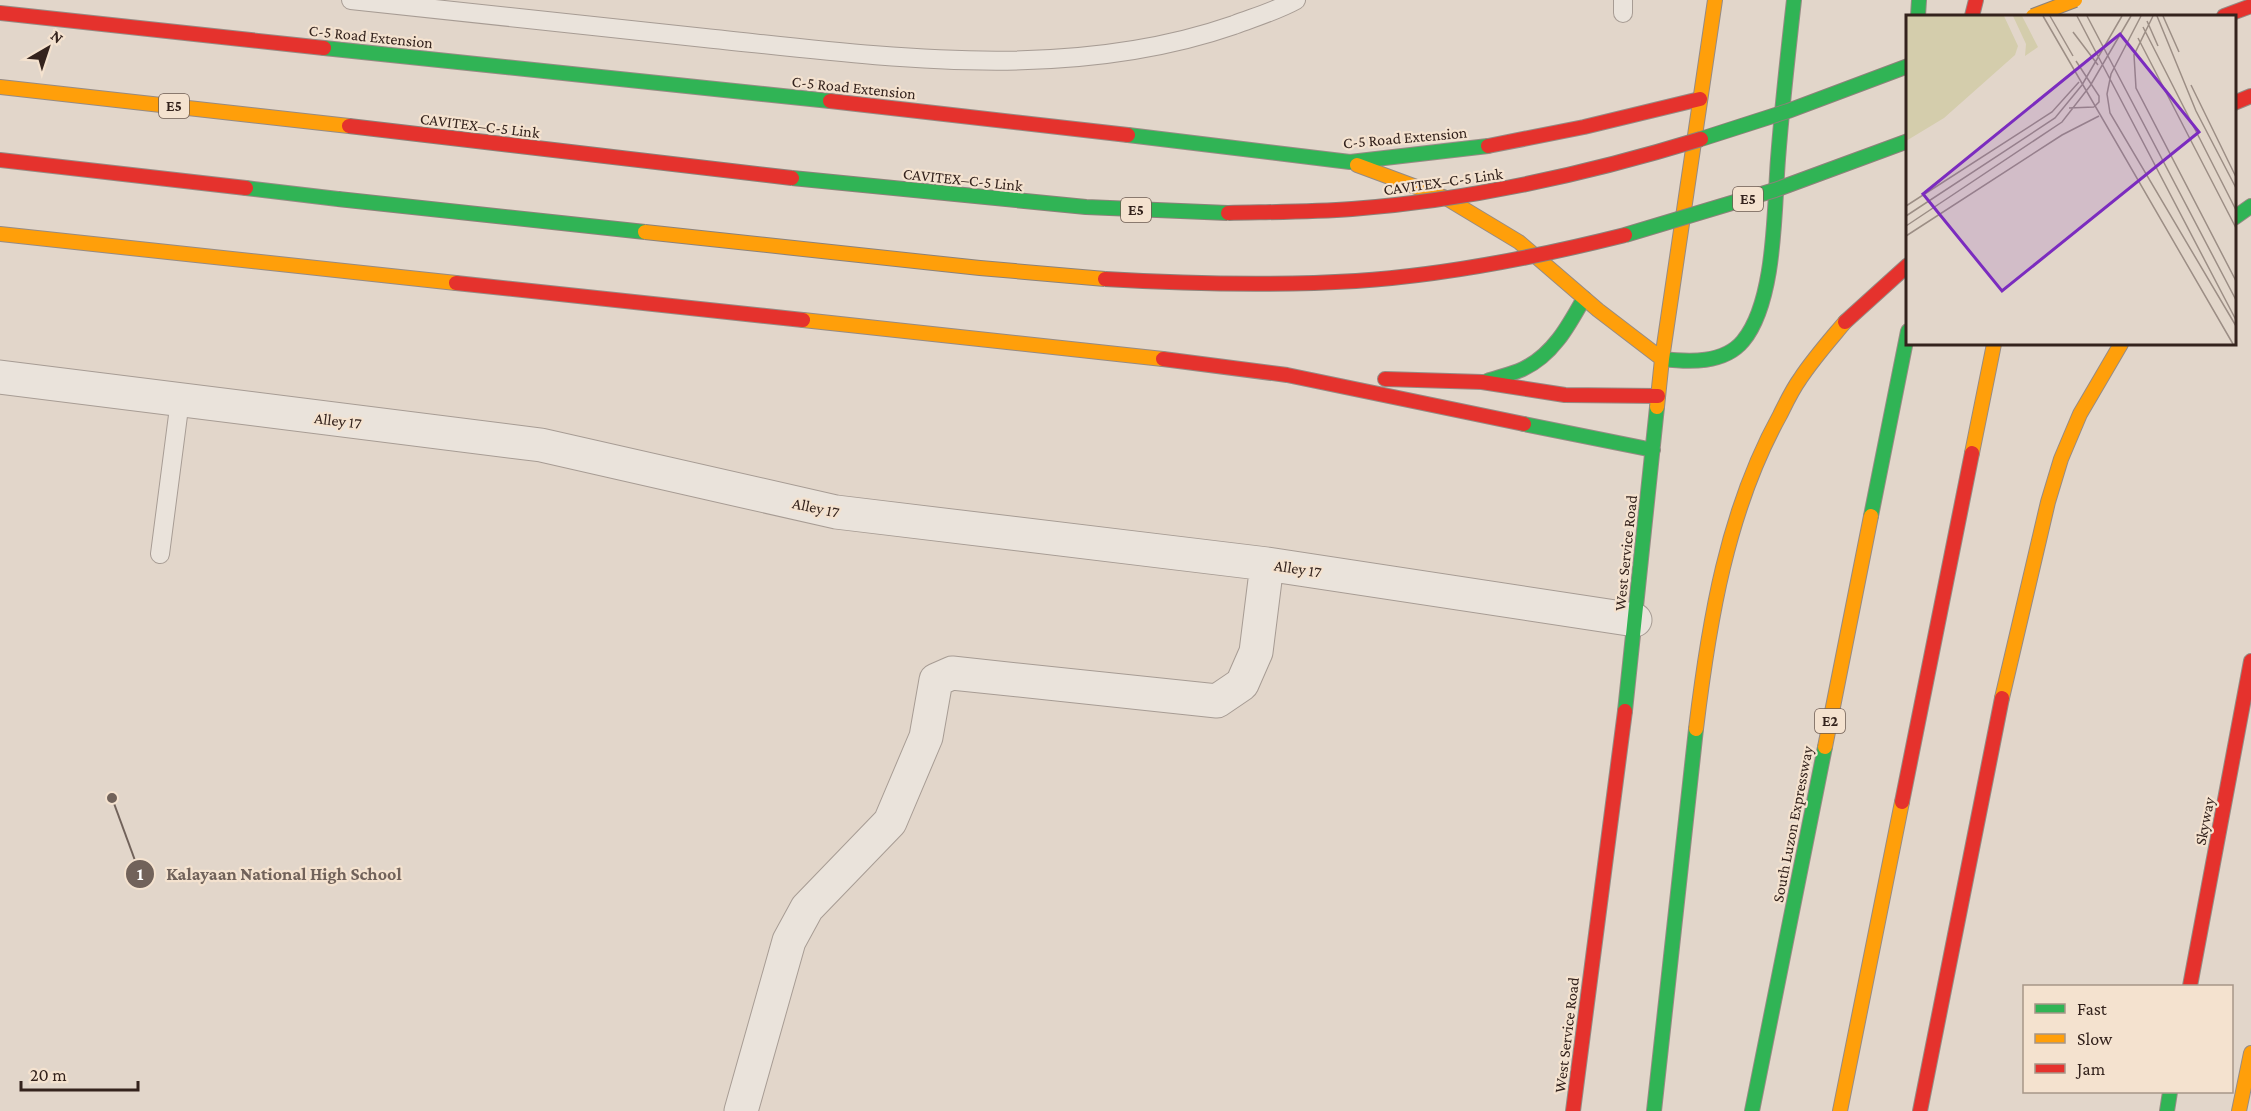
<svg xmlns="http://www.w3.org/2000/svg" width="2251" height="1111" font-family="'Crimson Pro',serif">
<style>
.lines{fill:none;stroke-linecap:round;stroke-linejoin:round}
.lane-casing{stroke:#a79c94;stroke-width:20}
.street-casing{stroke:#a79c94;stroke-width:35}
.fast-casing{stroke:#968b84;stroke-width:16}
.slow-casing{stroke:#968b84;stroke-width:16}
.jam-casing{stroke:#968b84;stroke-width:16}
.lane{stroke:#eae3db;stroke-width:18}
.street{stroke:#eae3db;stroke-width:33}
.fast{stroke:#30b455;stroke-width:14}
.slow{stroke:#ff9f0a;stroke-width:14}
.jam{stroke:#e5322d;stroke-width:14}
.fast-bridge-casing{stroke:#8c827a;stroke-width:16;stroke-linecap:butt}
.slow-bridge-casing{stroke:#8c827a;stroke-width:16;stroke-linecap:butt}
.jam-bridge-casing{stroke:#8c827a;stroke-width:16;stroke-linecap:butt}
.fast-bridge{stroke:#30b455;stroke-width:14}
.slow-bridge{stroke:#ff9f0a;stroke-width:14}
.jam-bridge{stroke:#e5322d;stroke-width:14}
.labels{text-anchor:middle;stroke-width:4.5;stroke-linejoin:round;paint-order:stroke}
.shield{fill:#f4e2cf;stroke:#6e5c52;stroke-width:1.5}
.shield-label{font-size:15px;font-weight:bold;fill:#34231d}
.street-label{font-size:16px;fill:#34231d;stroke:#f4e2cf}
.inset-road{fill:none;stroke:#9c8e85;stroke-width:1.5}
.view{fill:#7b2cbf;fill-opacity:0.15;stroke:#7b2cbf;stroke-width:3}
.inset-edge{fill:none;stroke:#34231d;stroke-width:3}
.leader{fill:none;stroke:#71625a;stroke-width:2}
.callout-dot{fill:#71625a;stroke:#f4e2cf;stroke-width:2}
.mark-label{font-size:18px;text-anchor:middle;font-weight:bold;fill:#fff}
.callout-label{font-size:18px;text-anchor:middle;font-weight:bold;fill:#71625a;stroke:#f4e2cf;stroke-width:4.5;stroke-linejoin:round;paint-order:stroke}
</style>
<rect width="100%" height="100%" fill="#e2d6ca"/>
<g class="lines">
<!-- lane casing -->
<g class="lane-casing">
<path id="lane" d="M351 0C469 13 587 25 705 38 880 56 1064 84 1234 25 1255 17 1276 11 1296 0
M1623 13V0
M160 554 180 400"/>
</g>
<!-- street casing -->
<g class="street-casing">
<path id="street" d="M0 377 541 445 836 512 1267 564 1635 620
M741 1111 789 941 807 908 890 822 926 737 936 680 952 673 1217 701 1242 684 1256 652 1267 564"/>
</g>
<!-- fast casing -->
<g class="fast-casing">
<path id="fast" d="M1918 16 1919 0
M324 48 830 101
M1128 135 1350 162 1488 146
M246 188 338 199
M2234 218 2251 206
M1662 359C1689 362 1724 364 1743 341 1776 301 1774 209 1778 159 1782 106 1788 53 1794 0
M1487 381C1499 377 1512 374 1523 369 1553 355 1569 325 1584 298
M1524 424 1653 450
M1871 516 1908 331
M1625 711 1657 407
M1654 1111 1696 729
M1752 1111 1825 747
M2167 1111 2170 1092"/>
</g>
<!-- slow casing -->
<g class="slow-casing">
<path id="slow" d="M0 87 349 126
M1357 165 1446 198 1519 242 1598 310 1662 359
M0 234 456 283
M803 320 1163 359
M1657 407 1662 359 1715 0
M1972 453 1994 344
M2002 698 2048 502 2061 459 2080 414 2121 344
M1696 729C1709 621 1727 511 1780 415 1786 403 1792 390 1800 379 1813 359 1830 340 1845 322
M1825 747 1871 516
M1840 1111 1902 802
M2239 1111 2251 1053"/>
</g>
<!-- jam casing -->
<g class="jam-casing">
<path id="jam" d="M0 13 324 48
M1972 16 1976 0
M2224 16 2251 6
M830 101 1128 135
M2234 103 2251 96
M1488 146 1584 127 1700 99
M0 160 246 188
M456 283 803 320
M1845 322 1908 265
M1163 359 1287 375 1524 424
M1385 379 1482 382 1565 395 1658 396
M1902 802 1972 453
M2190 986 2251 661
M1573 1111 1625 711
M1920 1111 2002 698"/>
</g>
<!-- lane -->
<use href="#lane" class="lane"/>
<!-- street -->
<use href="#street" class="street"/>
<!-- fast -->
<use href="#fast" class="fast"/>
<!-- slow -->
<use href="#slow" class="slow"/>
<!-- jam -->
<use href="#jam" class="jam"/>
<!-- fast-bridge casing -->
<g class="fast-bridge-casing">
<path id="fast-bridge" d="M1701 139 1788 111 1908 66
M792 178 1086 207 1228 213
M338 199 645 232
M1625 235 1775 190 1908 141"/>
</g>
<!-- slow-bridge casing -->
<g class="slow-bridge-casing">
<path id="slow-bridge" d="M2033 16 2075 0
M645 232 980 268 1105 279"/>
</g>
<!-- jam-bridge casing -->
<g class="jam-bridge-casing">
<path id="jam-bridge" d="M349 126 792 178
M1228 213C1269 212 1311 212 1352 209 1470 200 1587 174 1701 139
M1105 279C1189 284 1272 286 1356 281 1447 275 1537 257 1625 235"/>
</g>
<!-- fast-bridge -->
<use href="#fast-bridge" class="fast-bridge"/>
<!-- slow-bridge -->
<use href="#slow-bridge" class="slow-bridge"/>
<!-- jam-bridge -->
<use href="#jam-bridge" class="jam-bridge"/>
</g>
<g class="labels">
<!-- shield labels -->
<g class="shield">
<rect x="159" y="94" width="30" height="24" rx="4.5"/>
<rect x="1733" y="187" width="30" height="24" rx="4.5"/>
<rect x="1121" y="198" width="30" height="24" rx="4.5"/>
<rect x="1815" y="709" width="30" height="24" rx="4.5"/>
</g>
<g class="shield-label">
<text x="174" y="111">E5</text>
<text x="1748" y="204">E5</text>
<text x="1136" y="215">E5</text>
<text x="1830" y="726">E2</text>
</g>
<!-- street labels -->
<g class="street-label">
<text transform="translate(371 36) rotate(6)" y="6">C-5 Road Extension</text>
<text transform="translate(854 87) rotate(6)" y="6">C-5 Road Extension</text>
<text transform="translate(480 125) rotate(7)" y="6">CAVITEX–C-5 Link</text>
<text transform="translate(1405 137) rotate(-5)" y="6">C-5 Road Extension</text>
<text transform="translate(963 179) rotate(6)" y="6">CAVITEX–C-5 Link</text>
<text transform="translate(1443 181) rotate(-8)" y="6">CAVITEX–C-5 Link</text>
<text transform="translate(338 420) rotate(7)" y="6">Alley 17</text>
<text transform="translate(816 507) rotate(12)" y="6">Alley 17</text>
<text transform="translate(1625 553) rotate(-84)" y="6">West Service Road</text>
<text transform="translate(1298 568) rotate(9)" y="6">Alley 17</text>
<text transform="translate(2204 821) rotate(-79)" y="6">Skyway</text>
<text transform="translate(1792 824) rotate(-79)" y="6">South Luzon Expressway</text>
<text transform="translate(1566 1035) rotate(-83)" y="6">West Service Road</text>
</g>
</g>
<!-- overview -->
<g transform="translate(1906 15)">
<rect width="330" height="330" fill="#e2d6ca"/>
<path d="M0 1H98L112 31 109 40 38 103 0 126ZM107 1H116L132 32 119 41 120 29Z" fill="#d4cdac"/>
<path class="inset-road" d="M137 1 327 329M144 1 167 41M171 1 330 305M181 1 330 285M235 1 205 59 201 79 204 98 330 311M247 1 228 40 230 73 330 266M251 1 290 96 330 173M257 1 273 37M241 6 252 31M237 12 330 195M167 17 192 50M232 23 330 213M170 46 193 81V87L188 92M285 70 330 162M163 93 188 92M0 191 146 97 173 67M0 201 149 103 176 70 216 1M0 211 156 107 184 71 225 1M0 221 156 120 193 101"/>
<path class="view" d="M214 19 293 117 96 276 17 179Z"/>
<rect width="330" height="330" class="inset-edge"/>
</g>
<!-- callouts -->
<path class="leader" d="M112 798L140 874"/>
<g class="callout-dot">
<circle cx="112" cy="798" r="6"/>
<circle cx="140" cy="874" r="15"/>
</g>
<g class="mark-label">
<text x="140" y="880">1</text>
</g>
<g class="callout-label">
<text x="284" y="880">Kalayaan National High School</text>
</g>
<!-- legend -->
<rect x="2023" y="985" width="210" height="108" fill="#f4e2cf" stroke="#a79688" stroke-width="1.5"/>
<rect x="2035" y="1004" width="30" height="9" fill="#30b455" stroke="#a79688" stroke-width="1.5"/>
<text x="2077" y="1015" font-size="18" fill="#34231d">Fast</text>
<rect x="2035" y="1034" width="30" height="9" fill="#ff9f0a" stroke="#a79688" stroke-width="1.5"/>
<text x="2077" y="1045" font-size="18" fill="#34231d">Slow</text>
<rect x="2035" y="1064" width="30" height="9" fill="#e5322d" stroke="#a79688" stroke-width="1.5"/>
<text x="2077" y="1075" font-size="18" fill="#34231d">Jam</text>
<!-- north arrow -->
<g transform="translate(48 48) rotate(39)" stroke="#f4e2cf" stroke-width="4.5" paint-order="stroke">
<path d="M0-4.5L10 22L0 15L-10 22Z" fill="#34231d"/>
<text y="-9" font-size="16" font-weight="bold" text-anchor="middle" fill="#34231d">N</text>
</g>
<!-- scale -->
<path d="M21 1081v9h117v-9" fill="none" stroke="#34231d" stroke-width="3"/>
<text x="30" y="1081" font-size="18" fill="#34231d" stroke="#f4e2cf" stroke-width="4.5" paint-order="stroke">20 m</text>
</svg>
